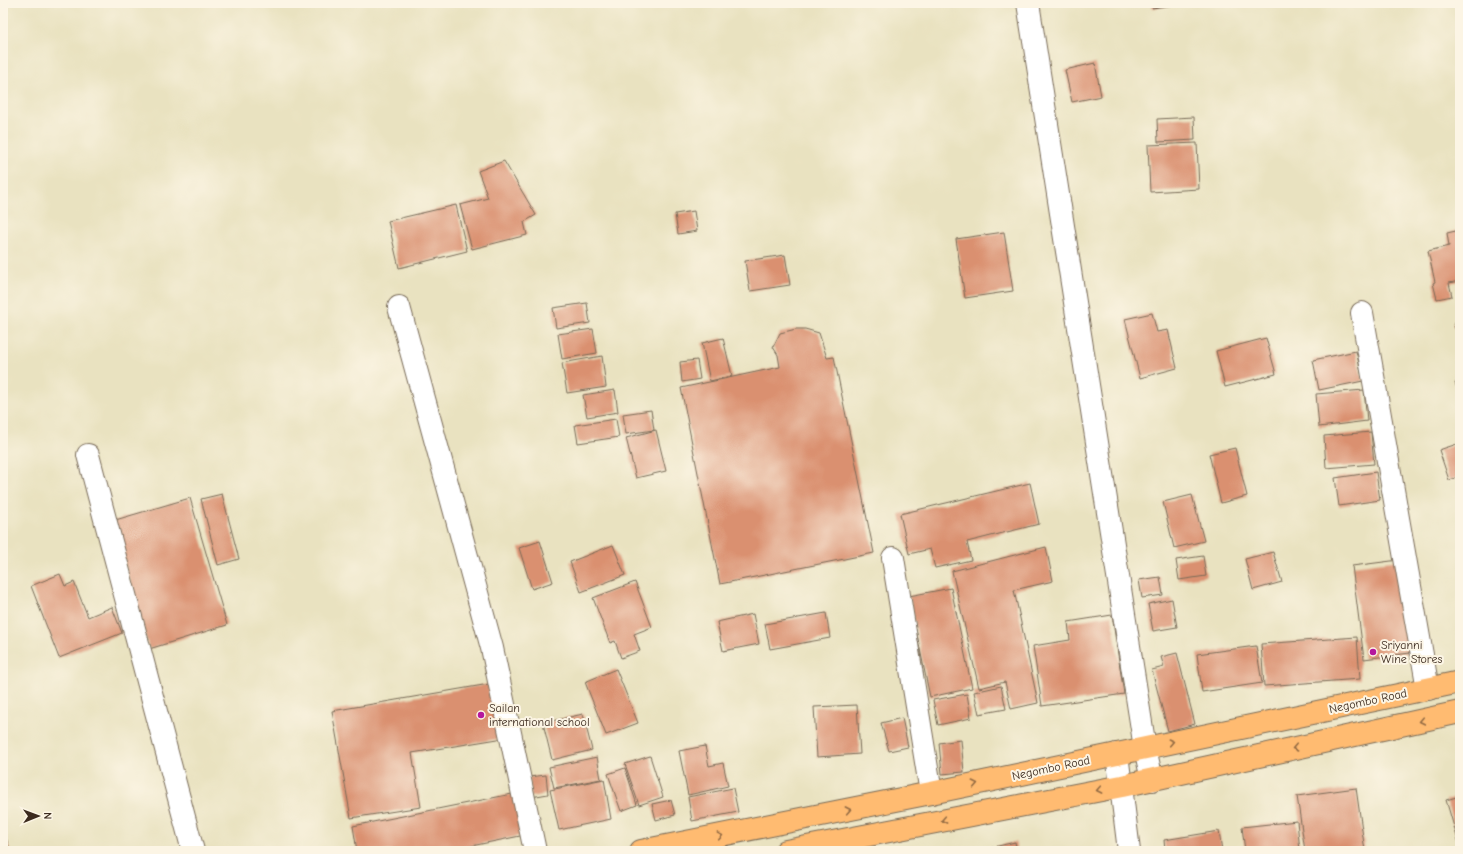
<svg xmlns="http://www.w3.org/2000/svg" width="1463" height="854" font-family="'Comic Neue',sans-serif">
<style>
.building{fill:#da9070}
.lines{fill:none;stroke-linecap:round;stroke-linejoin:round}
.minor-casing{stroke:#786a57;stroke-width:24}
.highway-casing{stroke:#786a57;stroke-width:24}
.minor{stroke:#fff;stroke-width:22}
.highway{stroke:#ffbb71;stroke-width:22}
.oneway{stroke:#936b43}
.poi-dot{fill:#b5179e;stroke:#fcf5e5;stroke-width:1.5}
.labels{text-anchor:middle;stroke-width:4;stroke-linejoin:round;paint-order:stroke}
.poi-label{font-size:12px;fill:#3b2a1e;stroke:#fcf5e5;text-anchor:start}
.street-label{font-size:12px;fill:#3b2a1e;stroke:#fcf5e5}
</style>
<rect width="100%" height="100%" fill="#fcf5e5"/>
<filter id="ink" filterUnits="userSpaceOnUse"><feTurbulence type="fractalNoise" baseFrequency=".025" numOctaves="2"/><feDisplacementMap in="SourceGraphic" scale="8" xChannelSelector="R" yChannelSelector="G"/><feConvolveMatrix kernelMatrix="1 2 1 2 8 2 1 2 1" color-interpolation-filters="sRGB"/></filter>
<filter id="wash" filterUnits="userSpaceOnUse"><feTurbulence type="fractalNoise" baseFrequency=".012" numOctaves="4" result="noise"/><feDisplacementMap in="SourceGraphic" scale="16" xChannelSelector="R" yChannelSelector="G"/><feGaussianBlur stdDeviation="0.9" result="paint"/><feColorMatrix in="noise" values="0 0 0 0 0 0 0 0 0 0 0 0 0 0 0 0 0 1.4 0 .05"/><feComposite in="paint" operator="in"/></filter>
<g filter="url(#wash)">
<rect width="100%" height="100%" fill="#e9e2c0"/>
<g id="blocks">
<!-- building -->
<path class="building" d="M1151 3H1182V4L1152 8Z
M1095 63 1101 96 1072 102 1065 70Z
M1194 117 1195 140 1158 142 1157 119Z
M1197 143 1199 189 1150 192 1148 145Z
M504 161 536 215 524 222 527 235 472 249 460 205 488 198 478 171Z
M456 205 467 251 399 268 388 221Z
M694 211 697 231 678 234 675 214Z
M1460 230V281L1449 283 1452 296 1437 299 1433 283 1435 282 1428 251 1449 246 1447 233Z
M1004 232 1013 291 965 298 956 239Z
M785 255 790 285 750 291 745 261Z
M587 303 590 323 556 328 553 308Z
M1152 313 1157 332 1168 330 1177 368 1140 378 1125 319Z
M1460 321V339L1453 324Z
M593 329 597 353 562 359 558 334Z
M796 329H805L819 333 827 358 834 357 874 553 720 584 681 388 780 367 778 355 773 347 780 333Z
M723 338 732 376 710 381 702 343Z
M1266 338 1276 374 1225 387 1216 351Z
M1356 351 1363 381 1319 390 1313 360Z
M602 356 606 387 567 393 562 363Z
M697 360 700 379 682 382 680 362Z
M1460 381V396L1455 383Z
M615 390 618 412 587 417 583 395Z
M1364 390 1367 421 1319 427 1316 394Z
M651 410 654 430 626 434 623 414Z
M616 419 619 437 578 443 575 425Z
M656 430 666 471 636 478 626 438Z
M1371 432 1374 464 1326 468 1324 436Z
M1460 443V477L1449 480 1439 450Z
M1235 448 1247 496 1221 503 1209 454Z
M1376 472 1380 500 1339 506 1335 478Z
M1030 483 1039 524 967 542 971 560 935 568 930 549 909 554 900 514Z
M222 494 239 559 218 565 201 499Z
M1192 495 1204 541 1174 548 1163 502Z
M190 498 227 625 149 649 112 521Z
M540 541 553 582 532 589 519 548Z
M613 545 625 575 581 592 570 562Z
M1046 547 1053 581 1014 590 1038 703 1011 709 1005 682 979 688 952 571Z
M1273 552 1282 582 1253 590 1245 559Z
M1203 556 1206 576 1179 580 1176 560Z
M1399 560 1410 653 1364 659 1352 566Z
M60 574 65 586 74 582 88 617 112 607 122 633 59 658 31 586Z
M1160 577 1163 595 1142 598 1139 580Z
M635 582 652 627 634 634 640 651 621 658 615 641 610 643 593 598Z
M951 588 972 688 930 697 909 596Z
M1172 599 1177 627 1153 631 1148 604Z
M826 613 830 638 770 649 765 624Z
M753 614 759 644 723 651 717 622Z
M1112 615 1124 694 1042 706 1033 646 1070 640 1068 622Z
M1357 637 1360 679 1264 686 1261 644Z
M1256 646 1262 683 1202 692 1197 654Z
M1177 653 1195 724 1168 731 1152 670 1164 667 1161 657Z
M616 669 638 723 606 735 585 682Z
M495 683 504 738 412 753 421 807 351 818 332 711Z
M1001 686 1006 709 979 714 974 692Z
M967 694 971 718 938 725 933 700Z
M857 705 860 754 817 757 814 707Z
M583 714 592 750 552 760 543 723Z
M902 718 908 747 889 751 881 723Z
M961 740 964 772 942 774 939 743Z
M705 746 709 766 723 763 728 786 688 795 679 751Z
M650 756 663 797 639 805 625 764Z
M597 757 601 779 554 788 549 767Z
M625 768 637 805 621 811 608 774Z
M546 775 548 794 531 797 529 777Z
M604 779 611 819 559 830 550 790Z
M733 788 738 812 692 821 688 797Z
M1356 788 1365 851H1305L1297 796Z
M517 793 525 835 447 851H357L353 826Z
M1460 796V847L1446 800Z
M671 800 675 815 656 820 652 804Z
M1297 821 1300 851H1245L1242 827Z
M3 827 10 851H3Z
M1219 831 1222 851H1165L1164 840Z
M1015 842 1017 851H981V850Z"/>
</g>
</g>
<g filter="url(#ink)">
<use href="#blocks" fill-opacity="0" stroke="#786a57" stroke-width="1"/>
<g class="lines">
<!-- minor casing -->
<g class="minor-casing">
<path id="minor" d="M1028 3 1145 748 1152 780
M399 307 492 648 535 851
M1362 313 1428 689
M88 455 193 851
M893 558 931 793
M1117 754 1129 851"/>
</g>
<!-- highway casing -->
<g class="highway-casing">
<path id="highway" d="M641 851 931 793 1460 682
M786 851 1122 786 1460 712"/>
</g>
<!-- minor -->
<use href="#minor" class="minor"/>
<!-- highway -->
<use href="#highway" class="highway"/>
</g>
<!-- one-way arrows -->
<defs><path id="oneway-chevron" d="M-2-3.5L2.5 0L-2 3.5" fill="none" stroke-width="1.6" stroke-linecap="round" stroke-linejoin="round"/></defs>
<g class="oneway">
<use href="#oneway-chevron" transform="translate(1422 721) rotate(168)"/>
<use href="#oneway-chevron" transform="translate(1171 742) rotate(-12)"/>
<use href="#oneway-chevron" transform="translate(1295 748) rotate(168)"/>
<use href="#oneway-chevron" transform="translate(975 784) rotate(-12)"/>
<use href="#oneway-chevron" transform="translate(1099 790) rotate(169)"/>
<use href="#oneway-chevron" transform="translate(848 810) rotate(-11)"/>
<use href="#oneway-chevron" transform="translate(944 820) rotate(169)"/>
<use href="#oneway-chevron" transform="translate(720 836) rotate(-11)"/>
</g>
</g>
<!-- markers -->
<g class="poi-dot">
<circle cx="1373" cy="652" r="4"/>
<circle cx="481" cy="715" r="4"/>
</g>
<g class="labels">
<!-- poi labels -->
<g class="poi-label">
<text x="1381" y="649">Sriyanni<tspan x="1381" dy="14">Wine Stores</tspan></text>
<text x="489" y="712">Sailan<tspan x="489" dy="14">international school</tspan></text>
</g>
<!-- street labels -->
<g class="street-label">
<text transform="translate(1368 701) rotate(-12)" y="4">Negombo Road</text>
<text transform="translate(1051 768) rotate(-12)" y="4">Negombo Road</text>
</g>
</g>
<!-- margin -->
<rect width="1463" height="854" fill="none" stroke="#fcf5e5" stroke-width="16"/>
<!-- north arrow -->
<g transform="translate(38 816) rotate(89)" stroke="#fcf5e5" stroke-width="3" paint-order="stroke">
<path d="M0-3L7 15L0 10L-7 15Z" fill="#3b2a1e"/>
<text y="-6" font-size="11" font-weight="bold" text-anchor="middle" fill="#3b2a1e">N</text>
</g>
</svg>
